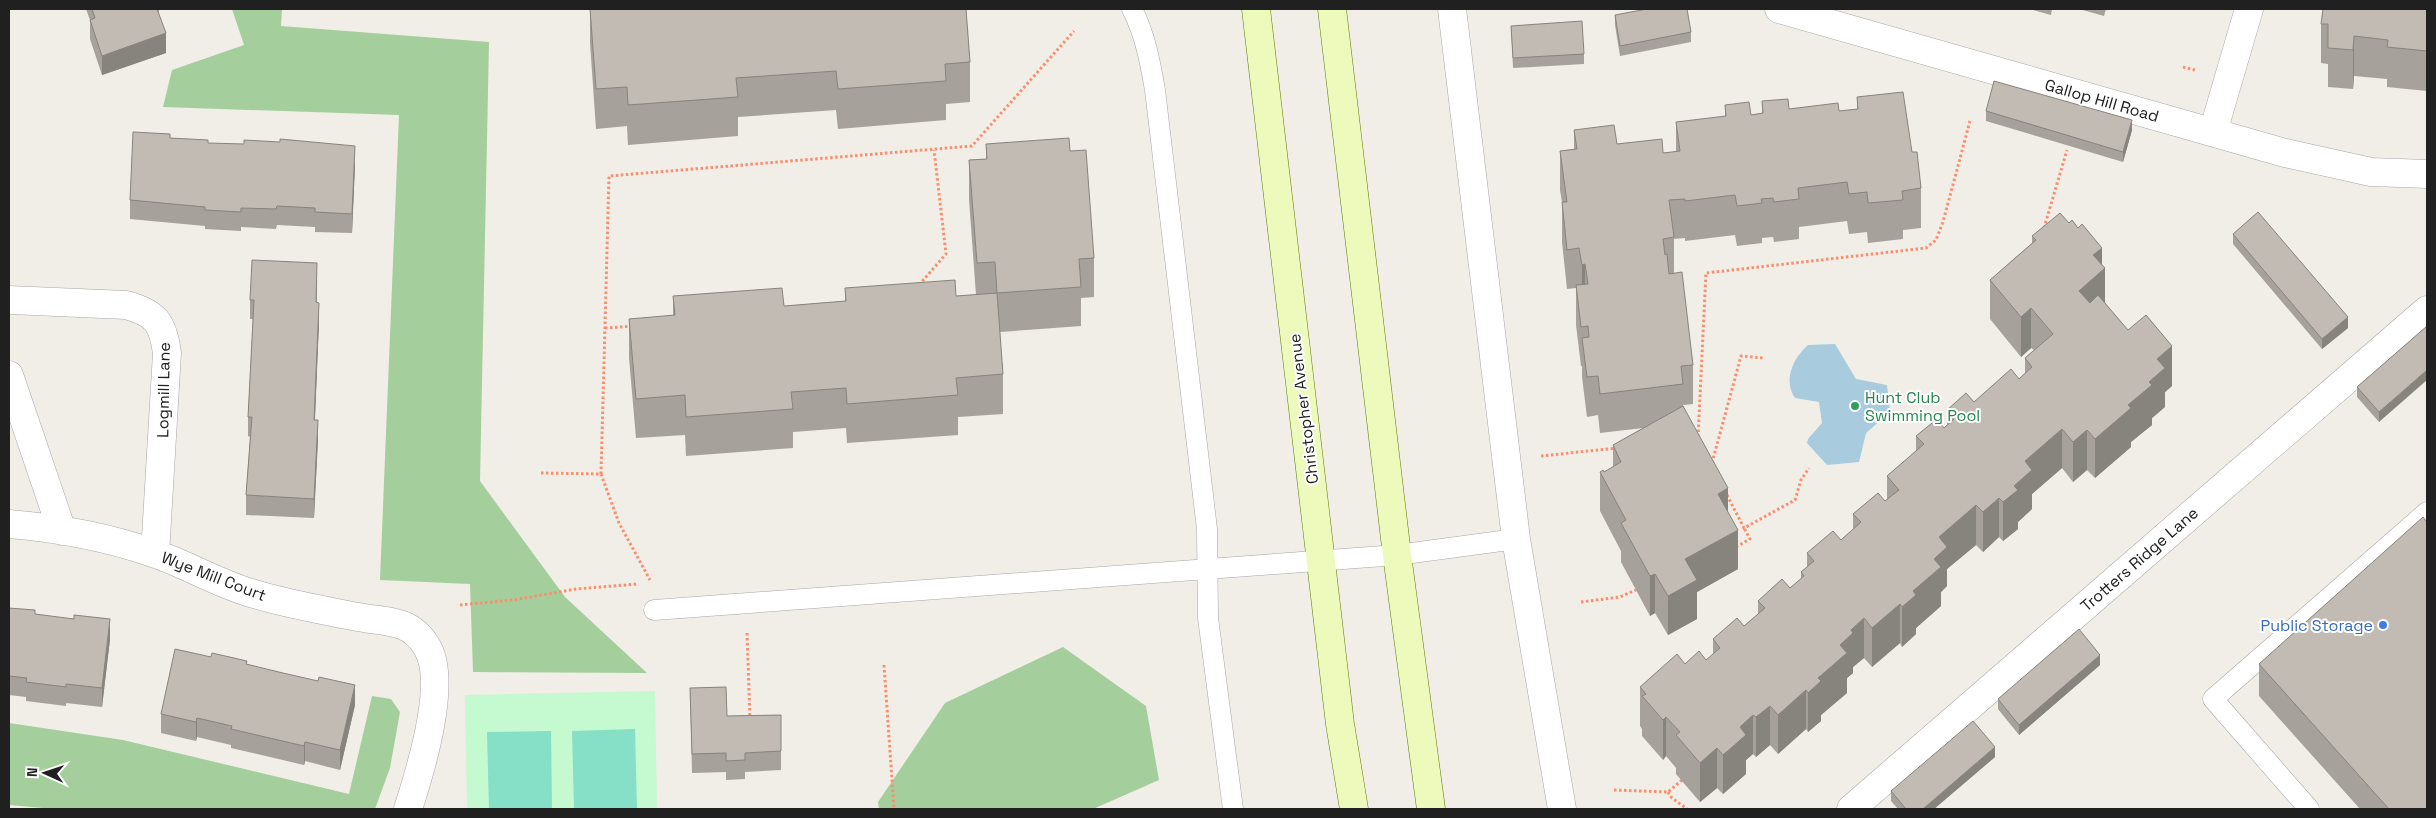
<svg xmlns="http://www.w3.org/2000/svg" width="2436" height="818" font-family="'Space Grotesk',sans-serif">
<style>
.forest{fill:#a4cf9c}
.park{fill:#c5f9d0}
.pitch{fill:#86dfc7}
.water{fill:#a8cbde}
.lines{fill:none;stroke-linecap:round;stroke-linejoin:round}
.lane-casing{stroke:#a7a7a7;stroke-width:21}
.street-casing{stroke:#a7a7a7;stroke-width:29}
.secondary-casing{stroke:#5e7906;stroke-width:29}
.path{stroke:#f98f6f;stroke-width:3;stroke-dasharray:2.5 2.5;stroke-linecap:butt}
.lane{stroke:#fff;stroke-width:20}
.street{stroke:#fff;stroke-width:28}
.secondary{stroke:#eef9bc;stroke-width:28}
.wall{fill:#a6a19a}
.shaded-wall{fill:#87837d}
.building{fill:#c1bbb3;stroke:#87837d}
.leisure-dot{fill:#2e9e5b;stroke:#fff;stroke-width:2}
.shop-dot{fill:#3f7fe0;stroke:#fff;stroke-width:2}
.labels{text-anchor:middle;stroke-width:4;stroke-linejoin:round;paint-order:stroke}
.street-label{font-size:16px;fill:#202020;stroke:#fff}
.leisure-label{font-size:16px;fill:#27864d;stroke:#fff;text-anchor:start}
.shop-label{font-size:16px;fill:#366cbe;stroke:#fff;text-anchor:end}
</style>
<rect width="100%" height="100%" fill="#f1eee7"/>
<!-- forest -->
<path class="forest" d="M232 9H282L281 26 489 42 480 481 565 597 647 673 473 672 470 584 380 580 399 115 163 107 172 70 244 45Z
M1063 647 1146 706 1159 780 1093 809H879L878 802 945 703Z
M372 696 391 699 400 712 390 768 375 809H54L9 805V723L123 740 349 794Z"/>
<!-- park -->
<path class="park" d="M655 691 657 809H467L465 695Z"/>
<!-- pitch -->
<path class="pitch" d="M635 729 637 809H574L572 731Z
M551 731 552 809H489L487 732Z"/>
<!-- water -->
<path class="water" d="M1835 344 1856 379 1887 385 1890 412 1866 433 1859 462 1827 465 1807 443 1808 439 1822 423 1819 402 1795 398C1783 380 1793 358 1808 345Z"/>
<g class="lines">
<!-- lane casing -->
<g class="lane-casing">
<path id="lane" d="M1132 9C1145 34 1150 61 1155 90L1207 529 1208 618 1233 809
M654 610 1397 555 1516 539
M2309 809 2213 699 2427 512"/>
</g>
<!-- street casing -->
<g class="street-casing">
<path id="street" d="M1452 9 1516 539 1562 809
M1779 9 2285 153 2371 172 2427 174
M2213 132 2249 9
M9 300 126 305C156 313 163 323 167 353L155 554
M9 375 62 531
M9 524C57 528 107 537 153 553 186 564 217 583 251 593 286 604 322 610 358 617 373 620 388 620 402 625 413 629 421 637 427 647 448 682 420 772 408 809
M1851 809 2427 310"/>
</g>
<!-- secondary casing -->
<g class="secondary-casing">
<path id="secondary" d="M1256 9 1340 724 1354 809
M1332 9 1397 555 1431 809"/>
</g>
<!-- path -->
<path class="path" d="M2183 67 2195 70
M2044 228 2067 150
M919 285 946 254 934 150
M605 328 634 326
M1698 437 1706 273 1926 248 1936 240 1943 222 1970 121
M1541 456 1617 448
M1712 463 1741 356 1764 358
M541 473 601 474 609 176 972 146 1074 31
M601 474 619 523 650 580
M1727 495 1744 528 1795 500 1801 480 1809 468
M1736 547 1750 539 1744 528
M1581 602 1620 597 1636 590
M460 605 513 600 576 589 638 584
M747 633 750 719
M884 665 894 809
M1614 790 1668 792 1682 780
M1668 792 1672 798 1687 809"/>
<!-- lane -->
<use href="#lane" class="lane"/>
<!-- street -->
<use href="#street" class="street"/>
<!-- secondary -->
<use href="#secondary" class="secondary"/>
</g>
<!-- wall -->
<path class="wall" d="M86 9H159V15L166 53 102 75 90 39V20Z
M590 9H966L970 62V102L946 104V120L838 129 836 110 738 117V136L628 145 627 126 596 129 590 43Z
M2029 9H2052L2051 15Z
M2079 9H2106L2104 16Z
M2427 9V91L2387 87V79L2354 76 2353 89 2328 87V64L2321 63V24Z
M1615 15 1691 32V42L1620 56 1615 25Z
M1511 26 1584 54V64L1513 68Z
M1857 97 1912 152 1921 188V228L1903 230V239L1868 243 1867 232 1849 234 1847 221 1799 227V239L1774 242 1773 237 1762 238V243L1737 246 1735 235 1685 241V238L1674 239V273L1693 365V404L1683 405V406L1728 512 1738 569 1697 592V619L1668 635 1655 613 1650 616 1621 562V551L1600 511V472H1604L1613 467V445L1643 428 1600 433 1598 415 1587 417 1582 377V366H1581L1576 325V288L1567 289 1562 242V202L1560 190V151L1574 149V130L1617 144 1663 153 1676 152V122L1725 117V105L1751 115 1762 113V101L1789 109 1839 111 1857 109Z
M1986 111 2132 130 2123 162 1986 121Z
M170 138 208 143 355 165 352 233 315 232V227L277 225 276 229 241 227V231L205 229V226L130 219V200Z
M986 144 1070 151 1094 258V297L1081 298V326L1000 332 1003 374V414L958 417V435L847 443 846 428 793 432V448L686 456 685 435 636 438 629 358V319L673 316V296L784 306 845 301V288L956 296 976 295 969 200V160L986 159Z
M2233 234 2348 328 2322 349 2233 244Z
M2032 236 2102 264 2105 303 2172 386 2165 392V407L2152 418V425L2131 442V447L2095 478 2087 470 2073 482 2062 468 2032 494V509L2018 522V529L2003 541 1999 537 1983 552 1976 545 1947 569V586L1941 592V606L1916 628V634L1902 647 1900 643 1872 667 1864 658 1853 667V673L1847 678V693L1821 715V721L1808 732 1806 729 1778 754 1770 745 1756 757 1753 754 1746 760V774L1723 794 1717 788 1700 802 1676 774V768L1666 756 1663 760 1642 736V729L1640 726V687L1685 664 1706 660 1713 654V639L1744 626 1758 614V601L1790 588 1801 579V572L1807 567V553L1841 540 1853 529V514L1885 501 1887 500V476L1916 451V436L1944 428 1947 425V410L1974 402 2019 379 2025 373V358L2034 350 2031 348 2021 357 1990 319V280L2032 243Z
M317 282V302L319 322 315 420 318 439 314 518 246 515V495L250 437 248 436V417L253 319H250V300Z
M2427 326 2379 422 2357 397V387Z
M9 608 35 614 110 639 102 707 66 703V706L26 701V697L9 695Z
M247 664 355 705 340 770 305 761 304 765 231 748V745L197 737 196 741 161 733V714Z
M2259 664 2427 809H2360L2259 696Z
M2100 665 2019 735 1998 709V699Z
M690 688 727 716 781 715V770L745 772V779L726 780V772L692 773Z
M1995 757 1934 809H1898L1891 801V791Z"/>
<!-- shaded-wall -->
<path class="shaded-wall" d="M166 33V53L102 75V56Z
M2354 36V76L2353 89V50Z
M2132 120V130L2123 162V152Z
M355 146V165L352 233V214Z
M2102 248V271L2105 268V308L2079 330V291L2093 255Z
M1585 264V304H1582V265Z
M319 303V322L314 439V420Z
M2031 308V348L2021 357V317Z
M2348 317V328L2322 349V339Z
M2172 346V386L2165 392V407L2152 418V425L2131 442V447L2095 478V439L2128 405 2149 382 2157 359Z
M2427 370V380L2379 422V412Z
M318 420V439L314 518V499Z
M2062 429V468L2032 494V509L2018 522V529L2003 541V502L2014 486 2025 461Z
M2087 430V470L2073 482V442Z
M1728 488V528L1718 494Z
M1999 498V537L1983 552V512Z
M1976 505V545L1947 569V586L1941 592V606L1916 628V634L1902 647V607L1913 591 1934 559 1939 537Z
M1738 530V569L1697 592V619L1668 635V596L1685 559Z
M1655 574V613L1650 616V576Z
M1900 604V643L1872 667V628Z
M1864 618V658L1853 667V673L1847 678V693L1821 715V721L1808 732V693L1840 645 1851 630Z
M110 619V639L102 707V688Z
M2100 655V665L2019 735V725Z
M355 685V705L340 770V750Z
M1806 690V729L1778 754V715Z
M1770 706V745L1756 757V717Z
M1753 715V754L1746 760V774L1723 794V755L1740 727Z
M1666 717V756L1663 760V720Z
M197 718V737L196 741V722Z
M305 742V761L304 765V746Z
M1995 747V757L1934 809H1923Z
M1717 748V788L1700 802V763Z"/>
<!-- building -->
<path class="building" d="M92 9H157L166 33 102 56 90 20 95 18Z
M590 9H966L970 62 945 64 946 81 838 89 836 71 736 78 738 97 628 105 627 87 596 89Z
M1647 9H1687L1691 32 1620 46 1615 15Z
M2323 9H2427V51L2387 47 2388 40 2354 36 2353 50 2328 48V24H2321Z
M1582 21 1584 54 1513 58 1511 26Z
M1994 81 2132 120 2123 152 1986 111Z
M1903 92 1912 152H1917L1921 188 1902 191 1903 200 1868 203 1867 192 1849 194 1847 182 1798 188 1799 199 1774 202 1773 198 1761 199 1762 203 1737 206 1735 195 1685 201V199L1669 200 1674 237 1663 239 1665 255 1667 254 1669 274 1682 272 1693 365 1681 366 1683 384 1600 394 1598 376 1587 377 1582 338 1589 337 1588 326 1581 327 1576 285 1588 284 1585 264 1582 265 1579 248 1567 250 1562 202H1567L1560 151 1577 149 1574 130 1614 125 1617 144 1662 139 1663 153 1680 151 1676 122 1726 116 1725 105 1749 102 1751 115 1763 113 1762 101 1788 99 1789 109 1838 103 1839 111 1858 109 1857 97Z
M133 132 170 134V138L208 140V143L244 144V140L280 142V139L355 146 352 214 315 212V208L277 206 276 209 241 208V212L205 210V207L130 200Z
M1069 138 1070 151 1086 150 1094 258 1079 259 1081 287 997 293 995 262 977 263 969 160 987 159 986 144Z
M2258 212 2348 317 2322 339 2233 234Z
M2060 213 2069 223 2072 220 2078 228 2082 224 2102 248 2093 255 2105 268 2079 291 2090 303 2098 295 2128 330 2146 315 2172 346 2157 359 2165 368 2149 382 2152 385 2128 405 2131 408 2095 439 2087 430 2073 442 2062 429 2025 461 2032 470 2014 486 2018 490 2003 502 1999 498 1983 512 1976 505 1939 537 1947 547 1934 559 1941 567 1913 591 1916 595 1902 607 1900 604 1872 628 1864 618 1851 630 1853 633 1840 645 1847 653 1818 678 1821 681 1808 693 1806 690 1778 715 1770 706 1756 717 1753 715 1740 727 1746 735 1723 755 1717 748 1700 763 1676 735 1680 732 1666 717 1663 720 1642 696 1646 694 1640 687 1677 654 1685 664 1699 651 1706 660 1720 648 1713 639 1737 618 1744 626 1765 608 1758 601 1782 579 1790 588 1804 576 1801 572 1814 561 1807 553 1833 531 1841 540 1861 522 1853 514 1878 493 1885 501 1899 490 1887 476 1924 444 1916 436 1937 419 1944 428 1954 419 1947 410 1966 393 1974 402 2011 369 2019 379 2032 367 2025 358 2053 334 2031 308 2021 317 1990 280 2036 240 2032 236Z
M252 260 317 263 316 302 319 303 314 420H318L314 499 246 495 252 417H248L254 300H250Z
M955 280 956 296 997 293 1003 374 956 378 958 395 847 404 846 388 791 392 793 409 686 417 685 395 636 399 629 319 675 315 673 296 782 288 784 306 846 301 845 288Z
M2427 326V370L2379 412 2357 387Z
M1683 406 1728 488 1718 494 1738 530 1685 559 1697 580 1668 596 1655 574 1650 576 1621 523 1626 520 1600 472 1603 470 1604 472 1621 462 1613 445Z
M2423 517 2427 522V809H2389L2259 664Z
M9 608 35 610V614L74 619V615L110 619 102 688 66 684V687L26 682 27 678 9 676Z
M2079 629 2100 655 2019 725 1998 699Z
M175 649 211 657 212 653 247 661 246 664 283 673 318 681 319 677 355 685 340 750 305 742 304 746 231 729 232 726 197 718 196 722 161 714Z
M726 687 727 716 781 715V751L745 753V760L726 761V753L692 754 690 688Z
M1973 721 1995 747 1923 809H1906L1891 791Z"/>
<!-- markers -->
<circle class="leisure-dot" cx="1855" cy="406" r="5"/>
<circle class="shop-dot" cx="2383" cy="625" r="5"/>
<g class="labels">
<!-- street labels -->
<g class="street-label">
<text transform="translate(2102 100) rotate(16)" y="6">Gallop Hill Road</text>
<text transform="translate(163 390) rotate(-89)" y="6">Logmill Lane</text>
<text transform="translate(1303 409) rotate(-97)" y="6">Christopher Avenue</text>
<text transform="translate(2139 559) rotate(-41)" y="6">Trotters Ridge Lane</text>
<text transform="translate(214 576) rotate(21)" y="6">Wye Mill Court</text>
</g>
<!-- leisure labels -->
<g class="leisure-label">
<text x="1865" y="403">Hunt Club<tspan x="1865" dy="18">Swimming Pool</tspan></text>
</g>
<!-- shop labels -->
<g class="shop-label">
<text x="2373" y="631">Public Storage</text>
</g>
</g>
<!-- border -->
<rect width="2436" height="818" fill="none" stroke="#202020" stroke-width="20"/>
<!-- north arrow -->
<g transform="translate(45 773) rotate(273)" stroke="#ffffff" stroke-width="4" paint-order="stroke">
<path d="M0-4L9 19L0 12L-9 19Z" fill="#202020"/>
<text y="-8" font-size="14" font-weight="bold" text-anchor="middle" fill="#202020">N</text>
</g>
</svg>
